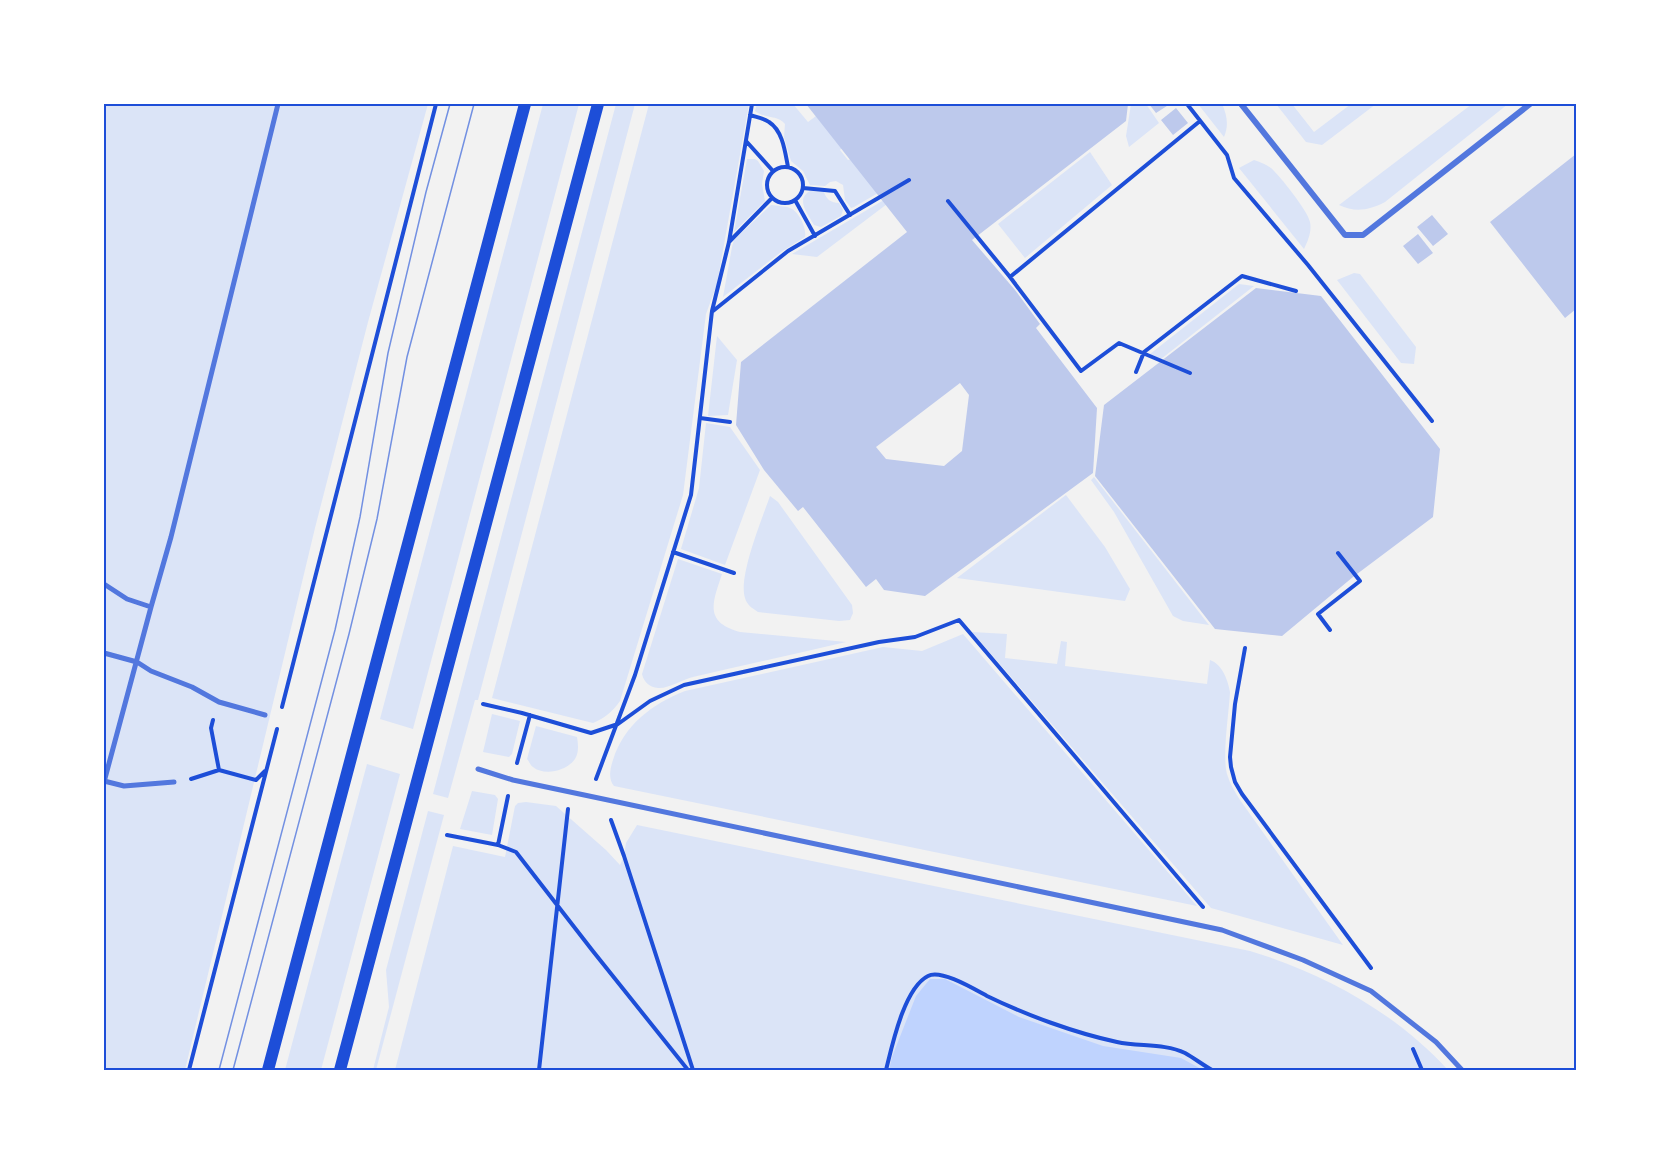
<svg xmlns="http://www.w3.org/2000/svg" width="1680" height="1174" font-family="Montserrat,sans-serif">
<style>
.green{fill:#dbe4f7}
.water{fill:#bfd3fe}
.building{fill:#bdc9ec;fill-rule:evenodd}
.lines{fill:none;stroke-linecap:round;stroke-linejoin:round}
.path{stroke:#1d4ed8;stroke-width:4}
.pedestrian{stroke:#5277de;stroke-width:5}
.minor{stroke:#5277de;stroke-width:6}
.secondary{stroke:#1d4ed8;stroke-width:12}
.tram{stroke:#7290e2;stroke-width:1.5}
.neatline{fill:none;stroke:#1d4ed8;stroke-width:2}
</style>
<rect width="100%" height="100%" fill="#f2f2f2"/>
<!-- green -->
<path class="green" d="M104 104H428L368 322 315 528 185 1070H104Z
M543 104H579L413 729 380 719Z
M616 104H635L478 700H475L448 798 433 794Z
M649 104H749L717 284 706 314 683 495 620 701C612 712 605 718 593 723L492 698Z
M757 104H793L808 122 816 116 842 148 840 150 848 160 851 159 878 193 854 207 851 208 845 200 843 185 836 181 830 182 825 186 810 185 803 171 791 161 784 137 785 124C778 115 765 119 755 111Z
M1131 104H1146L1159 123 1129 147 1126 136Z
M1198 104H1222C1227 115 1229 125 1224 137Z
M1276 104H1292L1314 132 1351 104H1376L1322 145 1306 142Z
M1472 104H1508L1385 202C1370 210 1355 213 1339 205Z
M1090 152 1112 185 1025 258 998 224Z
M747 159H755L758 161 764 171 762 184 765 201 734 232Z
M1254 160C1260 162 1265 164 1271 168 1280 176 1308 211 1310 222 1312 231 1308 241 1304 249L1239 168Z
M810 191 824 192C826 199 831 203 839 203L843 210 841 216 821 227 814 225C808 214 795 199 810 191Z
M884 200 887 204 817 257 792 254Z
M771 205C777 206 785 206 790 208 799 211 807 229 805 237L781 252 723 297 732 247 734 240Z
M1354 273 1360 274 1416 347 1414 364 1401 363 1337 280Z
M1239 284 1254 286 1161 359 1150 354Z
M717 336 737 360 728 415 708 416Z
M706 423 730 427 760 470 725 565 681 549 699 488Z
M1094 477 1209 625 1183 621 1173 616 1114 512 1091 480Z
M1066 495 1105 547 1130 589 1125 601 957 578Z
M770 496 778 502 852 605 853 613 850 620 839 621 758 612C752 608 747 605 745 598 738 577 762 519 770 496Z
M678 559 722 574C713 602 703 622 740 632L846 642C795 654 744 665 693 677 684 679 668 689 658 688 650 687 644 683 642 674Z
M972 632 1007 634 1005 658 1057 664 1061 641 1067 642 1065 666 1207 684 1210 660C1222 664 1228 680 1230 692 1229 713 1222 755 1227 774 1230 784 1235 792 1240 800L1343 945 1211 908Z
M963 634 1197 906 614 786C608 779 610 769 613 760 624 725 652 704 685 691L883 647 922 651Z
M492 714 520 721 512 754 509 757 483 752Z
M536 726 577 737C578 743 579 751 576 757 570 770 545 777 533 767 530 765 529 761 527 759Z
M367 764 400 774 321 1070H285Z
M472 791 495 795 498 799 492 835 460 829Z
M526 802 556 806 606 850 620 865 624 856 626 843 637 825 1250 951C1324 973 1396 1013 1448 1070H395L453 846 505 857 515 806 518 803Z
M428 811 444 815 376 1070H373L389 1007 386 970Z"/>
<!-- water -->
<path class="water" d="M930 979H945L1019 1017 1103 1046 1181 1058 1203 1070H889L892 1057 916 996Z"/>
<!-- building -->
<path class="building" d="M806 104H1128L1126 121 972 240 1015 290 1040 324 1036 328 1097 408 1093 473 925 596 884 590 876 579 866 587 803 507 798 511 764 470 736 425 741 362 907 232ZM960 383 969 395 962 451 944 466 886 459 876 447Z
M1149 104H1170L1156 113Z
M1176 108 1188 123 1173 135 1161 120Z
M1576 154V309L1565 318 1490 222Z
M1432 215 1448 234 1433 246 1417 227Z
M1418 234 1433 253 1418 264 1403 246Z
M1256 288 1321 296 1440 449 1433 517 1353 577 1282 636 1215 629 1095 476 1104 405Z"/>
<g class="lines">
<!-- path -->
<path class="path" d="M1187 104 1227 155 1234 178 1308 265 1432 421
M750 115C756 117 764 118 769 122 783 131 785 152 788 167
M746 141 773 171
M767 185a18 18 0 1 1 36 0a18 18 0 1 1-36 0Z
M803 188 835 191 850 215
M795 200 815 236
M948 201 1010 277 1081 371 1119 343 1190 373
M729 242 772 198
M1010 277 1200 121
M713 311 788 251 909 180
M1136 372 1144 352 1242 276 1296 291
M700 418 730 422
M673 552 734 573
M1330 630 1318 614 1360 581 1338 553
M1245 648 1235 704 1230 757 1231 767 1235 782 1242 794 1371 968
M483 704 522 713 591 733 618 724 650 701 684 685 879 642 915 637 959 620 1203 907
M282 707 436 104
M213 720 211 728 219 770
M517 763 530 715
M191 779 219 770 256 780 265 771
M596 779 635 675 691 495 712 311 729 242 752 104
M611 820 624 856 693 1070
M447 835 498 845 516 852 592 950 688 1070
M498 845 508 796
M1413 1049 1422 1070
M189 1070 277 729
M539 1070 568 809
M886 1070C892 1046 904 988 928 976 941 969 974 989 987 996 1026 1015 1075 1033 1117 1042 1139 1047 1164 1043 1185 1053 1194 1058 1203 1065 1212 1070"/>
<!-- pedestrian -->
<path class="pedestrian" d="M104 584 127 599 151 607
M104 653 137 662 151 671 192 687 219 702 265 715
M478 769 513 780 589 796 1222 930 1303 960 1371 991 1436 1042 1462 1070
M104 781 124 786 174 782
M104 782 151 607 171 537 278 104"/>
<!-- minor -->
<path class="minor" d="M1241 104 1345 235H1363L1530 104"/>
<!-- secondary -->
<path class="secondary" d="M268 1070 525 104
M340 1070 598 104"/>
<!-- tram -->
<path class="tram" d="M219 1070 335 630 360 517 388 353 426 192 450 104
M233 1070 349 634 377 519 407 357 474 104"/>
</g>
<!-- border -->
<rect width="1680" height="1174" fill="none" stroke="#ffffff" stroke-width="210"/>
<rect x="105" y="105" width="1470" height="964" class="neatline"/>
</svg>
